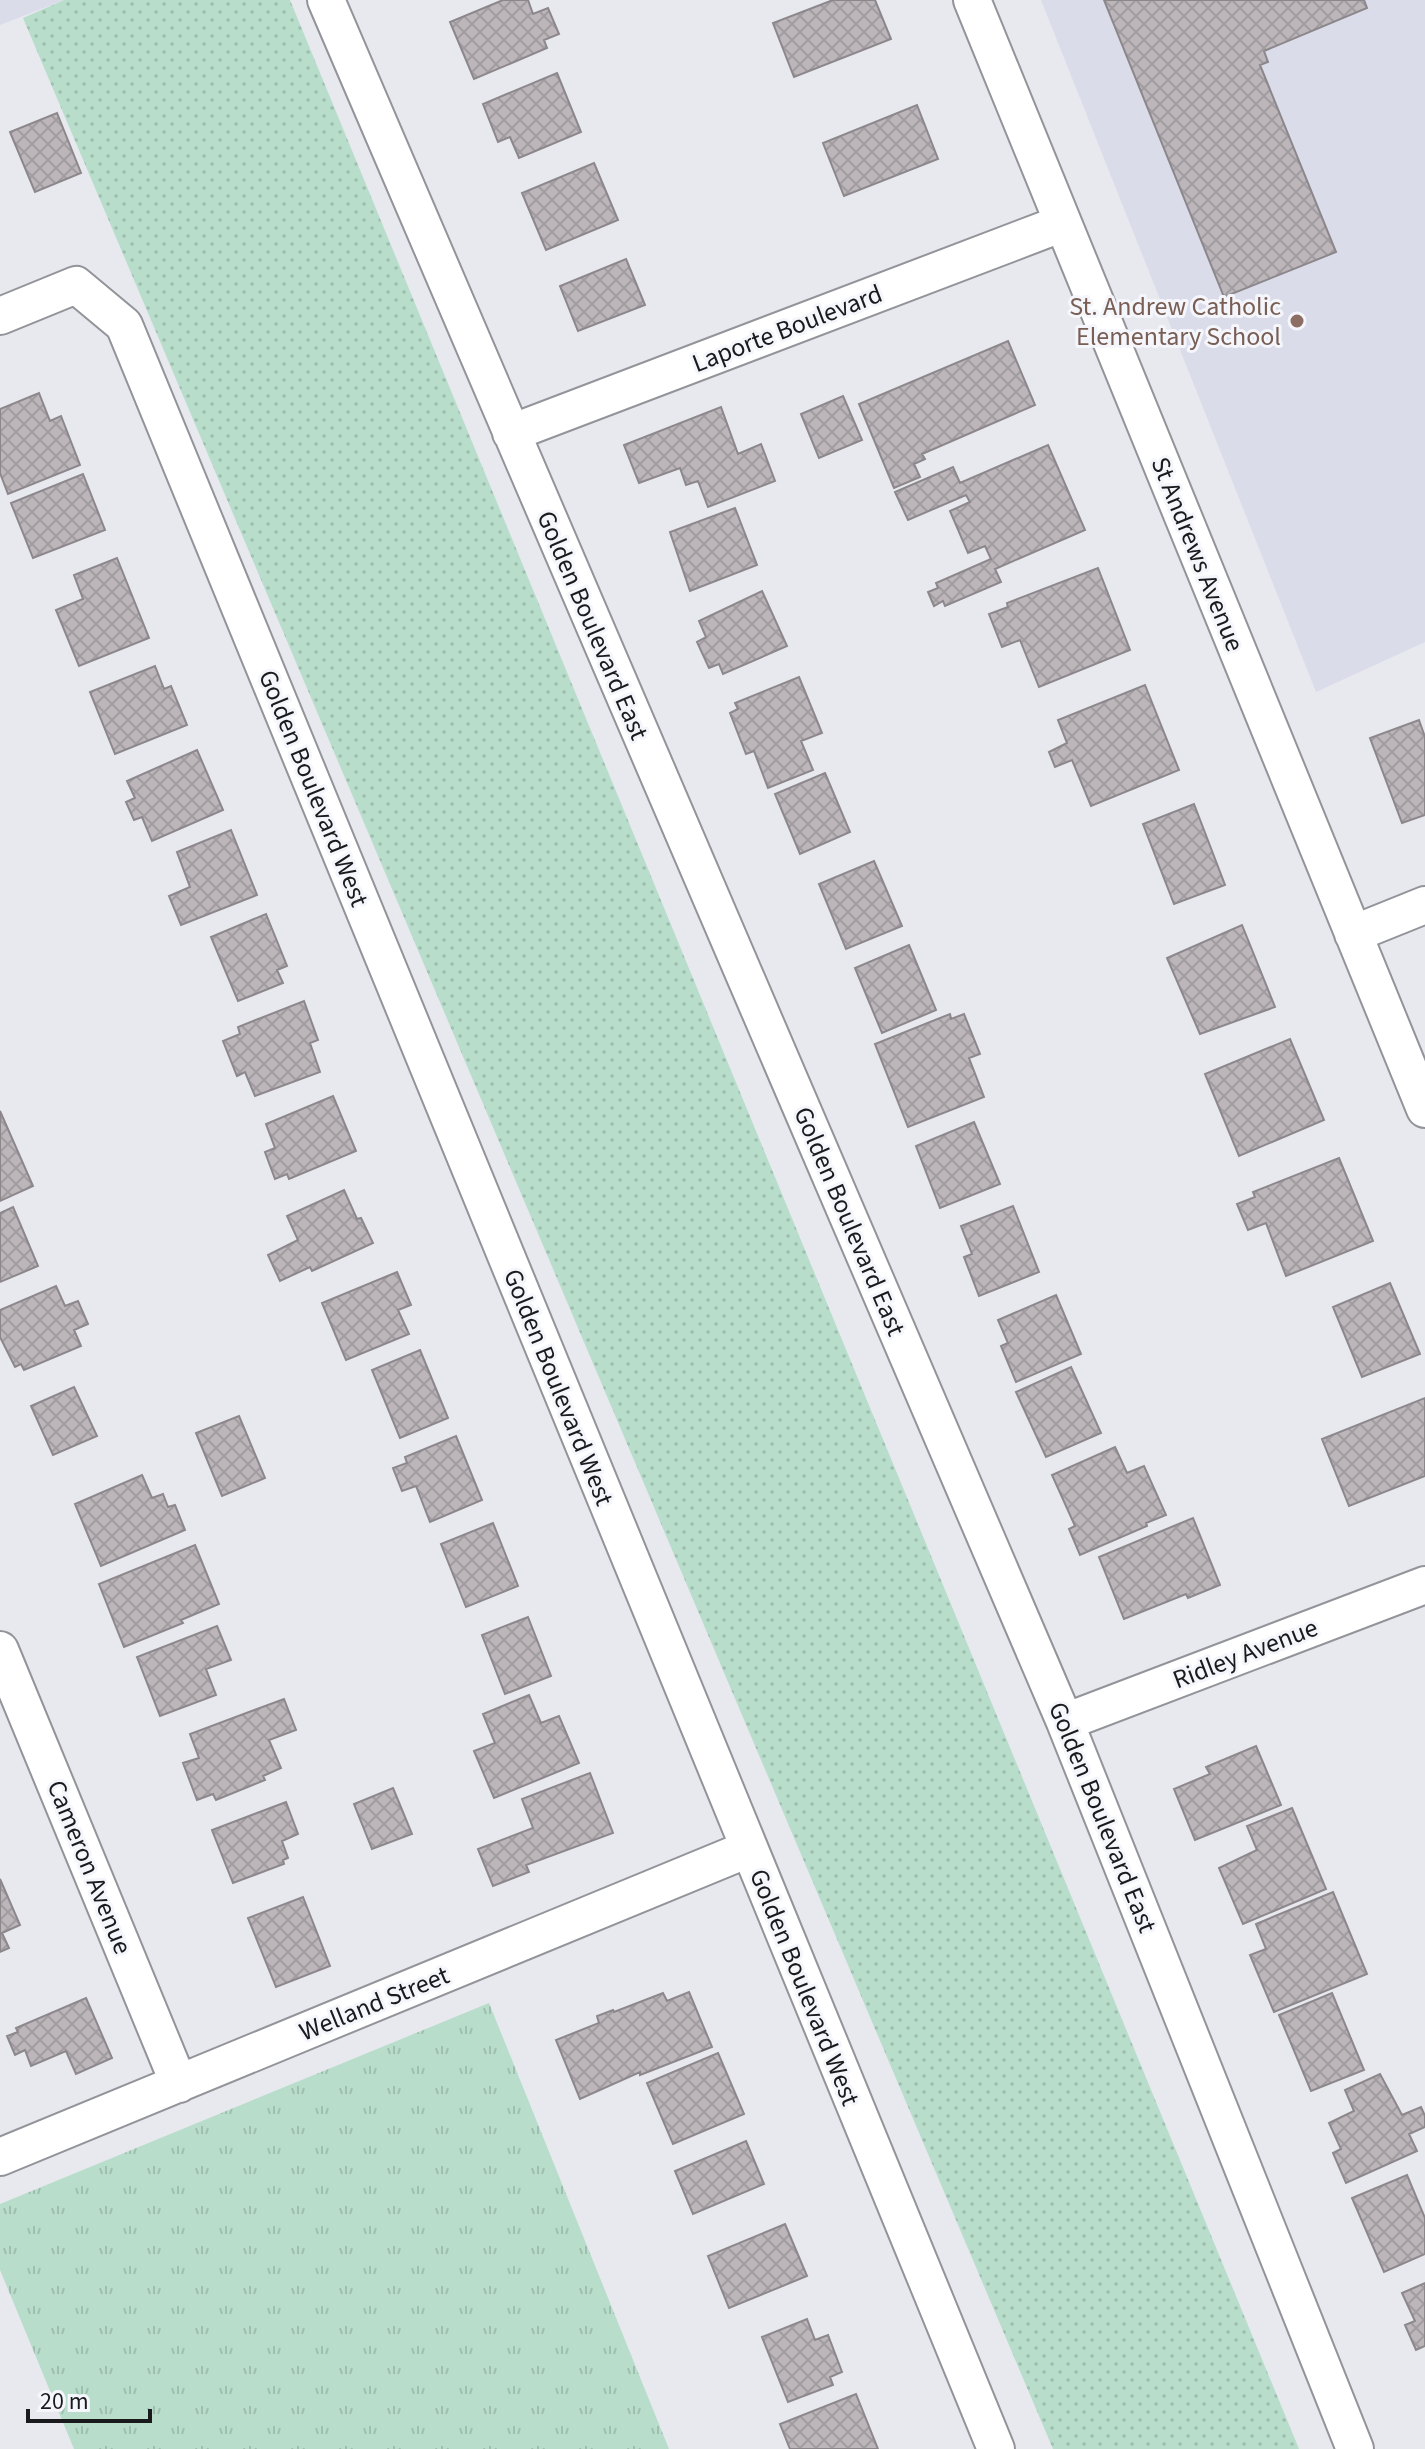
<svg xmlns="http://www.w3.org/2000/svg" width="1425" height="2449" font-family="'Source Sans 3',sans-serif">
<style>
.built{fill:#dbdcea}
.grass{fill:url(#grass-dots)}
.park{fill:url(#park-tufts)}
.building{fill:url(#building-cross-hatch);stroke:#8c878b;stroke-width:2}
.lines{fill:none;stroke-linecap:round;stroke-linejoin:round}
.street-casing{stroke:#93949a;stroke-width:40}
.street{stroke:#fff;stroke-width:36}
.education-dot{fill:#8d6e63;stroke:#f5f6fc;stroke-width:3}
.labels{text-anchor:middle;stroke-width:6;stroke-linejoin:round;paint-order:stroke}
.education-label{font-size:26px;fill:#785e54;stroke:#f5f6fc;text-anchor:end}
.street-label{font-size:26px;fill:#191a1c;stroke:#f5f6fc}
</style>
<defs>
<pattern id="grass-dots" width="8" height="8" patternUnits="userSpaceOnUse" patternTransform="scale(2)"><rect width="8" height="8" fill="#b8decb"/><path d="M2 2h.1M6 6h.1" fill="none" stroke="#9ebeae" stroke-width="1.8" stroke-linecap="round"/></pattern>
<pattern id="park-tufts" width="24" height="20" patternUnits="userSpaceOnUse" patternTransform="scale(2)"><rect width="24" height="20" fill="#b8decb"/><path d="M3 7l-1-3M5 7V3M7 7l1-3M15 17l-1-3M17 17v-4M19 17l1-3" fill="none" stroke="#9ebeae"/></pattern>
<pattern id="building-cross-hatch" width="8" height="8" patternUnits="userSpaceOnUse" patternTransform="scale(2)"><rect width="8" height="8" fill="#bcb6bb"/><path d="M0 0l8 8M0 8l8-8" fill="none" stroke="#a19ca0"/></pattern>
</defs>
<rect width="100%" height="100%" fill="#e8e8ef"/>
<!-- built -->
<path class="built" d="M0 0H64L0 25Z
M1041 0H1425V642L1316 692Z"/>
<!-- grass -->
<path class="grass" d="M64 0H290L1299 2449H1053L23 18Z"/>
<!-- park -->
<path class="park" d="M489 2003 669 2449H74L0 2270V2204Z"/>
<!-- building -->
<path class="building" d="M503 0H528L533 14 548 8 559 34 544 40 547 48 474 79 450 22Z
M833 0H875L891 39 794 77 773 23Z
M1104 0H1364L1367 8 1264 51 1268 62 1260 65 1336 252 1224 297Z
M557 73 581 132 519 158 510 137 498 142 483 104Z
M917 105 938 159 844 196 823 143Z
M57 113 81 173 35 192 10 132Z
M594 163 618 220 546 250 522 193Z
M626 259 645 305 578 331 560 286Z
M1008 341 1035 405 922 454 925 459 914 464 920 477 894 488 859 404Z
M39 393 50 421 61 416 80 465 8 494 0 473V409Z
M843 396 862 440 819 458 801 414Z
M721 407 738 454 761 444 775 481 708 507 698 481 686 485 680 468 639 483 624 445Z
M1048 445 1085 530 995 569 1001 582 945 606 943 601 934 606 928 592 938 588 936 583 991 559 985 546 968 553 950 511 970 502 966 495 908 520 895 492 953 467 960 483Z
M83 474 105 530 33 558 11 503Z
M735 508 757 565 690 591 670 532Z
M117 558 149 638 79 666 56 610 83 599 74 575Z
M1098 568 1130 650 1039 687 1020 640 1002 647 989 614 1008 607 1007 603Z
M762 591 787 646 723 674 719 664 709 668 697 642 706 637 699 621Z
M155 666 164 689 171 686 187 725 115 754 90 692Z
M799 677 822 733 801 741 813 770 768 788 754 751 746 754 730 713 738 709 735 703Z
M1145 685 1179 770 1091 806 1072 760 1055 767 1049 752 1067 743 1058 720Z
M1419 720 1425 737V815L1402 823 1370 738Z
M197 750 223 810 152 841 142 817 134 820 126 802 135 798 127 781Z
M825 773 850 832 800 854 775 794Z
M1194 804 1225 885 1174 904 1143 824Z
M231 830 257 895 181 925 169 896 190 887 177 852Z
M874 861 902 926 846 949 819 884Z
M266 914 287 966 277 970 283 983 238 1001 211 937Z
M1242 925 1275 1007 1200 1034 1167 958Z
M909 945 936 1010 882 1033 855 968Z
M304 1001 318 1040 310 1043 320 1072 255 1096 245 1072 237 1076 223 1041 240 1034 238 1027Z
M950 1014 951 1019 964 1014 980 1054 969 1058 984 1097 908 1127 875 1044Z
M1290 1039 1324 1120 1239 1156 1205 1074Z
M333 1096 356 1151 289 1179 287 1174 275 1179 265 1152 275 1148 266 1124Z
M0 1111 33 1186 0 1201Z
M974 1122 1000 1184 940 1208 916 1146Z
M1339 1158 1373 1241 1286 1276 1266 1223 1248 1230 1237 1204 1255 1197 1253 1192Z
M344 1190 357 1219 361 1218 373 1243 312 1271 310 1267 280 1281 268 1255 298 1240 287 1216Z
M1013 1206 1039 1272 979 1296 964 1257 972 1254 961 1226Z
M13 1207 38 1266 0 1282V1213Z
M397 1272 411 1305 398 1310 409 1334 346 1360 322 1303Z
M1390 1283 1420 1354 1362 1377 1333 1307Z
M56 1286 65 1306 78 1301 88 1324 74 1330 81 1346 24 1370 21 1364 15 1367 0 1337V1310Z
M1056 1295 1081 1354 1016 1382 1001 1346 1008 1343 998 1320Z
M420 1350 448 1418 400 1438 372 1370Z
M1071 1367 1101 1433 1046 1457 1016 1392Z
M74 1387 97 1436 53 1455 31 1406Z
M1425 1398V1476L1349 1506 1322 1439Z
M239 1416 265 1478 222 1496 196 1433Z
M456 1436 482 1500 430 1522 416 1486 402 1491 393 1468 407 1463 405 1457Z
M1115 1447 1127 1473 1144 1466 1166 1515 1146 1523 1147 1526 1080 1555 1069 1529 1075 1526 1052 1475Z
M142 1475 152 1498 163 1494 168 1507 175 1505 185 1530 101 1566 75 1504Z
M1193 1518 1220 1585 1188 1598 1186 1594 1124 1619 1099 1557Z
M493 1523 518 1586 466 1607 441 1544Z
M195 1545 219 1604 181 1620 183 1623 124 1647 99 1584Z
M528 1617 551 1676 505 1694 482 1635Z
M217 1626 231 1660 206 1669 216 1695 160 1716 137 1657Z
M529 1695 541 1723 559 1716 579 1763 494 1798 474 1751 495 1743 483 1714Z
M284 1699 296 1730 269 1740 281 1768 263 1776 265 1780 216 1800 213 1794 197 1800 183 1763 199 1758 190 1734Z
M1256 1746 1281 1805 1195 1840 1174 1789 1210 1774 1206 1767Z
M590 1773 613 1833 526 1865 529 1872 493 1886 478 1849 533 1828 522 1799Z
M393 1788 412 1834 372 1849 354 1804Z
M286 1802 298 1834 282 1841 288 1858 283 1860 284 1864 233 1883 212 1830Z
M1292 1808 1326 1889 1243 1924 1219 1868 1257 1850 1247 1826Z
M0 1879 20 1925 2 1933 9 1948 0 1952Z
M1333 1892 1367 1974 1274 2012 1250 1955 1266 1949 1256 1924Z
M303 1897 330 1966 276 1987 248 1918Z
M689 1992 712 2047 640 2075V2072L580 2099 556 2040 599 2023 597 2016 613 2010 614 2012 663 1993 667 2001Z
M1332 1993 1364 2070 1311 2091 1279 2015Z
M86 1998 112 2058 76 2074 66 2051 31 2066 25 2050 15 2055 7 2036 18 2032 16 2028Z
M718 2053 744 2114 673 2144 647 2083Z
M1380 2074 1402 2115 1421 2107 1425 2116V2127L1409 2134 1417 2151 1346 2183 1333 2153 1341 2149 1329 2123 1354 2111 1345 2090Z
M746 2141 764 2184 693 2214 675 2171Z
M1407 2175 1425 2218V2254L1384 2272 1352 2198Z
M785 2224 807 2276 729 2308 708 2256Z
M1425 2283V2346L1416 2350 1405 2325 1415 2321 1402 2293Z
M807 2319 815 2340 828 2335 842 2372 830 2377 833 2385 788 2402 762 2337Z
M856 2394 878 2449H790L780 2424Z"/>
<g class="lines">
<!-- street casing -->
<g class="street-casing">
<path id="street" d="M326 0 1065 1722 1355 2449
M972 0 1425 1109
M0 316 76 285 124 325 996 2449
M511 433 1063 223
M1353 934 1425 905
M0 1650 179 2084
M1065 1722 1425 1585
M0 2157 748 1849"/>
</g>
<!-- street -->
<use href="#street" class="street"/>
</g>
<!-- markers -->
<circle class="education-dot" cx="1297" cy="321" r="8"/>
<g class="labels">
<!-- education labels -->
<g class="education-label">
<text x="1281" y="315">St. Andrew Catholic<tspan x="1281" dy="30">Elementary School</tspan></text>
</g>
<!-- street labels -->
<g class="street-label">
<text transform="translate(787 328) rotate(-21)" y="9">Laporte Boulevard</text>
<text transform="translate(1198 554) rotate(68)" y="9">St Andrews Avenue</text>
<text transform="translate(593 625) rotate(67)" y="9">Golden Boulevard East</text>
<text transform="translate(314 788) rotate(68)" y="9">Golden Boulevard West</text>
<text transform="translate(850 1221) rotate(67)" y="9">Golden Boulevard East</text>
<text transform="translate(559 1387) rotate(68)" y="9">Golden Boulevard West</text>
<text transform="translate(1245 1653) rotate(-21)" y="9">Ridley Avenue</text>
<text transform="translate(1103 1817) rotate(68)" y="9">Golden Boulevard East</text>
<text transform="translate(90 1867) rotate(68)" y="9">Cameron Avenue</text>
<text transform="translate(805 1987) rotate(68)" y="9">Golden Boulevard West</text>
<text transform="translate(374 2003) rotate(-22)" y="9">Welland Street</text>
</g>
</g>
<!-- scale -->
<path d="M28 2409v12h122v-12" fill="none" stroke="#191a1c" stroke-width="4"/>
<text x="40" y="2409" font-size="24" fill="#191a1c" stroke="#f5f6fc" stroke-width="6" paint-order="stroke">20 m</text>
</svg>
